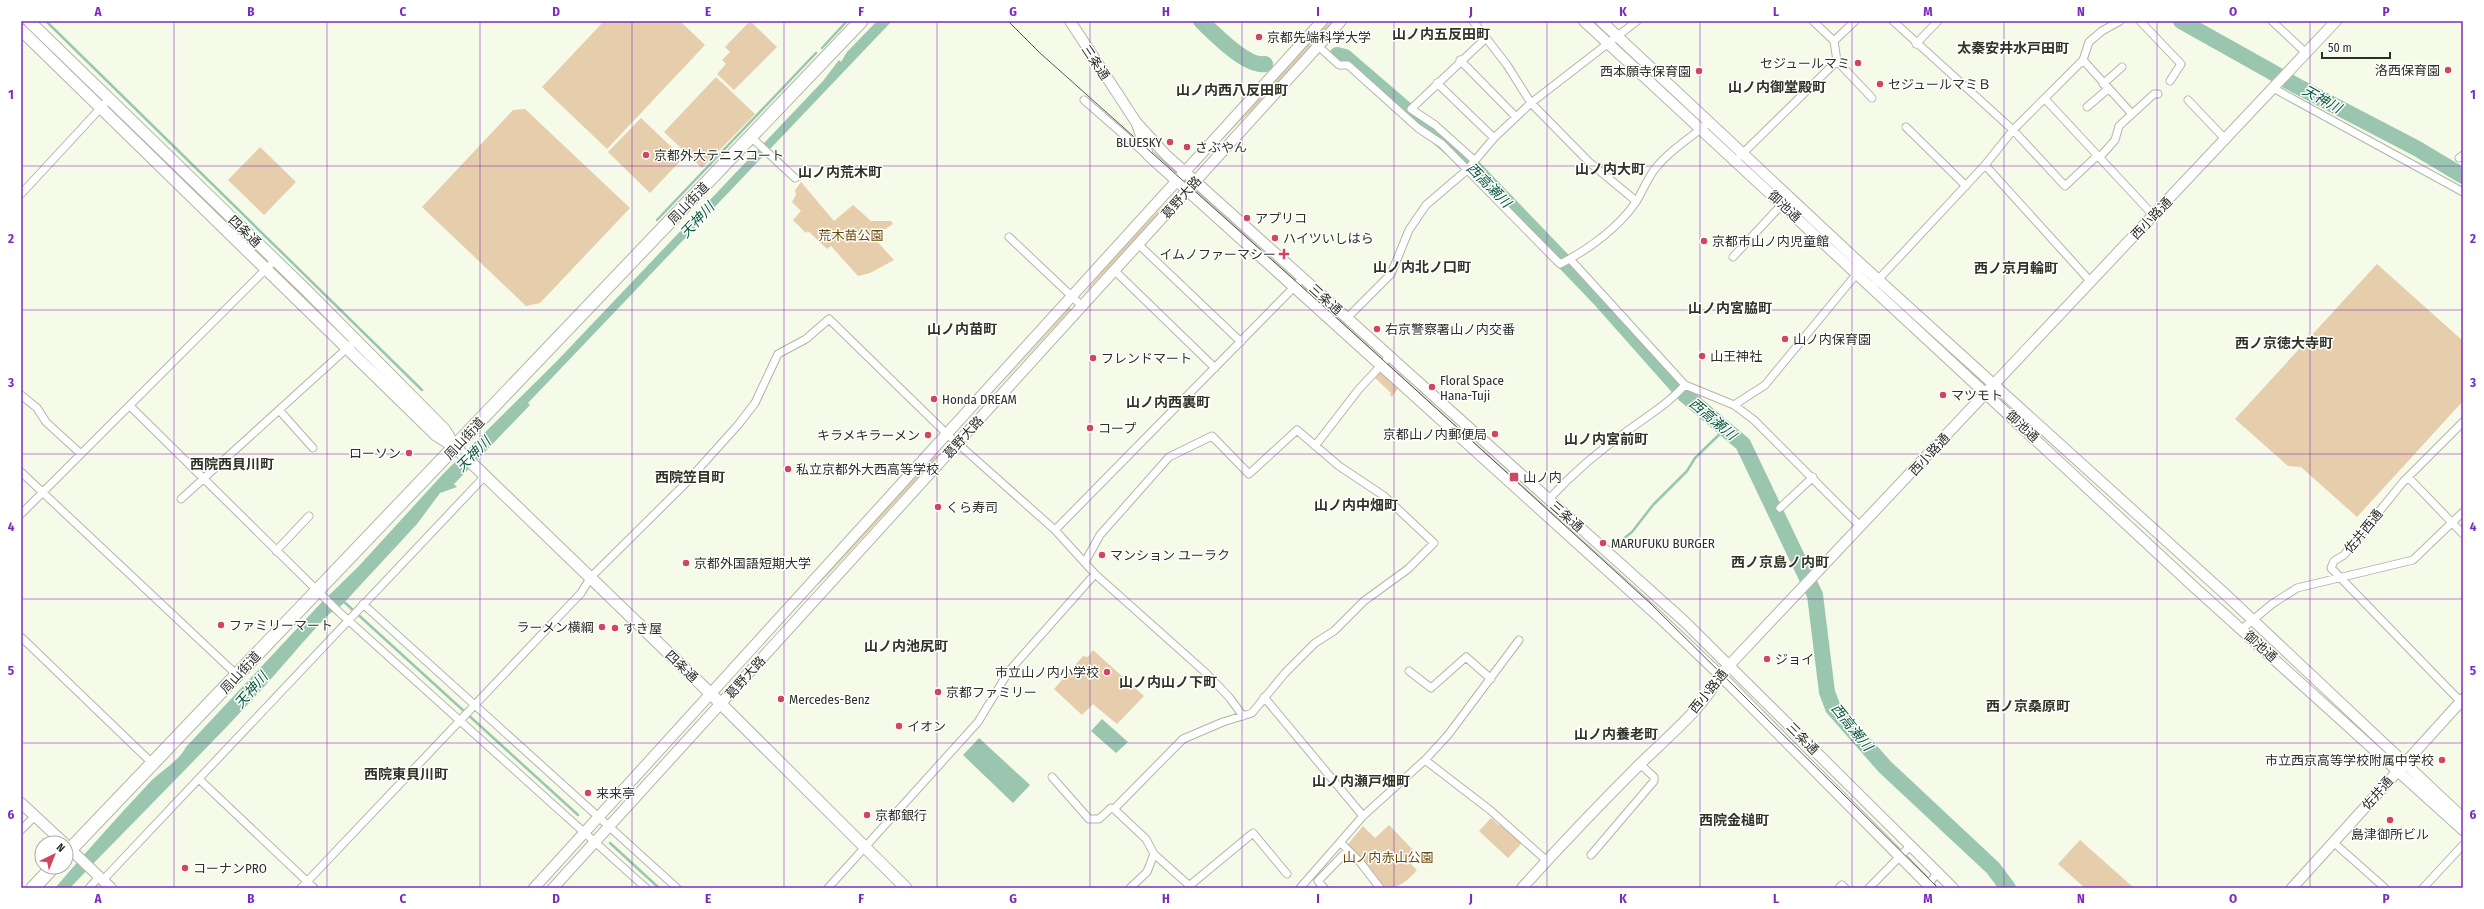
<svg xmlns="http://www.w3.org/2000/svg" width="2484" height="909" font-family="'Fira Sans Condensed','Noto Sans JP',sans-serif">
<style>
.green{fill:#e6cdab}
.water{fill:#9ac6af}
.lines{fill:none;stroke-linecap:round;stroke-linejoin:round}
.stream{stroke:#9ac6af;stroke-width:2.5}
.river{stroke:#9ac6af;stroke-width:16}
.street-casing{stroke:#b2b6a7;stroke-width:9}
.secondary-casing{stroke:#b2b6a7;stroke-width:12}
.primary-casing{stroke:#b2b6a7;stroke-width:13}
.highway-casing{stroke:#b2b6a7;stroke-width:15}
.street{stroke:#fff;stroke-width:7}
.secondary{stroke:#fff;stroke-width:10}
.primary{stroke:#fff;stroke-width:11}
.highway{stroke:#fff;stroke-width:13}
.tram{stroke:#565951;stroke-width:1}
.grid{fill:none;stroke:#7b2cbf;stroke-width:1;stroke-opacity:0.55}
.poi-dot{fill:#d34462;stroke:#fff;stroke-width:1.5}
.labels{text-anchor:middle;stroke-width:3;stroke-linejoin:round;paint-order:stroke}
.poi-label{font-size:13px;fill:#2d2f29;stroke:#fff;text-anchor:start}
.street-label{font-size:13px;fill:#2d2f29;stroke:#fff}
.park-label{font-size:13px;fill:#6b4805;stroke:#fff}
.neighbourhood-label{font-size:14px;font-weight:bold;fill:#303326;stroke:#fff}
.water-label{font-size:14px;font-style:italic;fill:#095a3d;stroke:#fff}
.neatline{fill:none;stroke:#7b2cbf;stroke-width:1.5}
.grid-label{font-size:13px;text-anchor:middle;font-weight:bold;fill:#7b2cbf}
</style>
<rect width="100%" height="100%" fill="#f5fae9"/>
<!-- green -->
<path class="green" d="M604 21H680L705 45 607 149 542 87Z
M750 21 777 47 734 90 717 74 726 64 722 60 730 52 725 47Z
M1329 21H1337L1268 96 1239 122 1200 163Z
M716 77 755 114 702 168 664 132Z
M525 109 630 208 540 303 526 306 422 207 513 110Z
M641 118 683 158 650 193 608 152Z
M260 147 296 182 264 215 228 180Z
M801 182 834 221 853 205 871 221H891L893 224 873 237 894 260 870 273 858 276 831 246 827 249 808 231 806 233 793 220 801 211 792 202 796 195 795 190Z
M1167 202 1169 204 1083 295 1115 255Z
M2377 264 2463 341V401L2357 517 2301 467 2288 466 2235 419Z
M1070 307 1071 309 990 396 991 395Z
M1381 372 1398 388 1392 397 1390 395 1391 393 1375 378Z
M935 455 937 457 827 576 784 616Z
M1093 650 1144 696 1117 724 1093 704 1082 715 1054 689 1083 656 1088 657Z
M1491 818 1499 825 1501 823 1522 843 1508 858 1479 831Z
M1389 825 1414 851 1410 857V863L1417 870C1407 881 1400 888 1383 888L1348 844 1363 826 1375 838Z
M2080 840 2134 888H2085L2058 864Z"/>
<!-- water -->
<path class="water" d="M877 21H892L528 403 530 405 458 480 454 484 457 487 440 493 417 524 342 605 329 614C302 642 278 672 252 700 192 764 130 825 70 888H55C86 852 118 816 151 781 163 769 178 762 186 747L320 604 358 567 443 474 556 362 823 81 839 60 841 62 847 52Z
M1102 719 1128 742 1116 753 1091 731Z
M979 738 1030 785 1013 803 963 755Z"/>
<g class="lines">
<!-- stream -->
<path class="stream" d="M46 21 422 390
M822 48 847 21
M657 220 816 53
M1613 547 1632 532 1653 505 1687 471 1695 458 1726 428
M342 600 578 815
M610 843 659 888"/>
<!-- river -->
<path class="river" d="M1201 21C1215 34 1246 67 1265 64
M2181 21 2297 86 2416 148 2463 176
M1337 55 1345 57 1475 169 1599 298 1685 395 1743 444 1815 595 1827 692 1833 708 1885 767 1993 868 2008 888"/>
<!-- street casing -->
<g class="street-casing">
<path id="street" d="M1473 21 1507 65 1531 103 1589 162 1636 201
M1893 21 2013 130 2065 186 2097 156
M2140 21 2181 64 2170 81
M2272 21 2306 53
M1834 41 1855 21
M1916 44 1938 21
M1318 46 1339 65H1348L1418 128 1442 144 1560 264C1588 250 1618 228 1636 202 1642 192 1647 180 1654 170 1669 151 1691 137 1710 122
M1460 60 1516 117
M2083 60 2132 114
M1837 61 1872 98
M1437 83 1494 138
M2103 84 2122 67
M2273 88 2463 192
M2045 99 2153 215
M1084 100 1147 155
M2188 100 2226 140
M2087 107 2108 89
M1906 127 1966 186
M751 137 795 178
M1740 156 1837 61 1834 41 1813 21
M2099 158 2115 140 2119 126 2154 94H2158
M2459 158 2463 155
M1474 160 1435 125 1411 109 1486 38
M1985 165 2091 282
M21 194 109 99
M1009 237 1082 306
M1138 244 1241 342
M1733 257 1785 201
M1570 259 1685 385 1734 405 1754 420 1861 527
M1114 270 1215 368
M1875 283 1985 165 2013 130 2083 60 2089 42 2102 31 2120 21
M1347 318 1391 274 1409 230 1426 205 1467 170 1494 138 1531 103 1637 21
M21 395 37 408 46 422 81 454
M1734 405 1765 385 1863 266
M130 406 339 612 646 888
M279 410 313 448
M1315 446 1359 389 1389 357
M21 472 237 675
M2408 477 2463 534
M181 499 356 340
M1548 500C1572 474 1601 449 1630 429 1649 415 1669 403 1685 385
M1780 508 1813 477
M21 514 275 260
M1055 530 1303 278
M276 551 309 516
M1085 562 1100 535 1169 457 1212 436 1249 474 1297 430 1339 466 1384 496 1434 543 1408 569 1364 601 1334 631 1315 643 1285 673 1252 713 1223 722 1183 739 1114 809 1146 839 1154 854 1192 888
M363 604 677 888
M2242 629 2272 604 2297 588 2413 560 2463 512
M21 637 152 763
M1409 671 1431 688 1466 657 1491 679
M1264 697 1363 816
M2460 701 2331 568 2334 561 2344 555 2403 482 2463 422
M1425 760 1490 810 1547 861
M1052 777 1089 819H1099L1111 808 1114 809
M199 779 314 888
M21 830 35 816
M2333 842 2385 888
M1341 843 1360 862 1380 888
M1591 855 1654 781V777L1640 764
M103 880 485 476
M1189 886 1253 833 1287 874
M89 888 99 877
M301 888 581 593 591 577 684 485 738 425 755 403 778 354 806 339 829 319 947 434 1055 530 1095 574 1206 673 1229 697 1243 716
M828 888 978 722 1009 671 1095 574
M1130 888 1147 872 1154 854
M1300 888 1363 816 1425 760 1448 735 1519 640
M1324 888 1318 881 1348 850
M1839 888 1842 885 1845 888
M1869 888 1910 846
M1926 888 1937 873
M2423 888 2463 845"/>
</g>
<!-- secondary casing -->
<g class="secondary-casing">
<path id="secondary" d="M1070 21 1136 122 1166 155 1684 621 1953 888
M1584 21 2193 586 2463 830
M1601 21 1863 266 2224 593 2463 818
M1137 124 1148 155 1659 617 1720 675 1931 888
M21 803 64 843
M66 845 111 888
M534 888 1322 21
M553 888 1341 21
M1522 888C1560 846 1599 805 1639 765 1665 739 1703 709 1720 675L2336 21
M2292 888 2463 699"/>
</g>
<!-- primary casing -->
<g class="primary-casing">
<path id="primary" d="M29 21 306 290 444 429 454 445
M21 30 436 435 455 447 711 694 906 888"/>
</g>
<!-- highway casing -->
<g class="highway-casing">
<path id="highway" d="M66 854 861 21
M33 888 53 867"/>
</g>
<!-- street -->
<use href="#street" class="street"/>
<!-- secondary -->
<use href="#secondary" class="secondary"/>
<!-- primary -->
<use href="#primary" class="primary"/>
<!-- highway -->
<use href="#highway" class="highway"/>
<!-- tram -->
<path class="tram" d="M1008 21 1040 53 1338 319 1651 604 1938 888"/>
</g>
<!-- grid -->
<path class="grid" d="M174 21V888M327 21V888M480 21V888M632 21V888M784 21V888M937 21V888M1090 21V888M1242 21V888M1394 21V888M1547 21V888M1700 21V888M1852 21V888M2004 21V888M2157 21V888M2310 21V888M21 166H2463M21 310H2463M21 454H2463M21 599H2463M21 743H2463"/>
<!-- markers -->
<g class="poi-dot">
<circle cx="1259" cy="37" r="4"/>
<circle cx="1858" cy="63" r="4"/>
<circle cx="2448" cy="70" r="4"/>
<circle cx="1699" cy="71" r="4"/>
<circle cx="1880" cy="84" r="4"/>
<circle cx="1170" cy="142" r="4"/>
<circle cx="1187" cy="147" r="4"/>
<circle cx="646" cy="155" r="4"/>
<circle cx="1247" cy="218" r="4"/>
<circle cx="1275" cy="238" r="4"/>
<circle cx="1704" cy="241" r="4"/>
<path d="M1282 248h4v4h4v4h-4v4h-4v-4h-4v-4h4z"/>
<circle cx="1377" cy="329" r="4"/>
<circle cx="1785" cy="339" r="4"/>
<circle cx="1702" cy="356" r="4"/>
<circle cx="1093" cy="358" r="4"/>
<circle cx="1432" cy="387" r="4"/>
<circle cx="1943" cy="395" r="4"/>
<circle cx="934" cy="399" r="4"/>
<circle cx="1090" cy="428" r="4"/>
<circle cx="1495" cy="434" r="4"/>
<circle cx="928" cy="435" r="4"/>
<circle cx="409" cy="453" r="4"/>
<circle cx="788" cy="469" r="4"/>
<rect x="1509" y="472" width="10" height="10" rx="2"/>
<circle cx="938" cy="507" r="4"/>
<circle cx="1603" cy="543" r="4"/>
<circle cx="1102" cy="555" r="4"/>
<circle cx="686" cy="563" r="4"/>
<circle cx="221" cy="625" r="4"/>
<circle cx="602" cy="627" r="4"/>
<circle cx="615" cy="628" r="4"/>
<circle cx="1767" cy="659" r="4"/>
<circle cx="1107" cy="672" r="4"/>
<circle cx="938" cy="692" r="4"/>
<circle cx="781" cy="699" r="4"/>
<circle cx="899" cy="726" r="4"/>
<circle cx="2442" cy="760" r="4"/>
<circle cx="588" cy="793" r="4"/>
<circle cx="867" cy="815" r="4"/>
<circle cx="2390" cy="820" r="4"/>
<circle cx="185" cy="868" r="4"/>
</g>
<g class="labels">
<!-- poi labels -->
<g class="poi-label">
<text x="1267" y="42">京都先端科学大学</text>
<text x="1850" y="68" text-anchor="end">セジュールマミ</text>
<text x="2440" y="75" text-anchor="end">洛西保育園</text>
<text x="1691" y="76" text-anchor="end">西本願寺保育園</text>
<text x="1888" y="89">セジュールマミＢ</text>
<text x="1162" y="147" text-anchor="end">BLUESKY</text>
<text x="1195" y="152">さぶやん</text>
<text x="654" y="160">京都外大テニスコート</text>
<text x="1255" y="223">アプリコ</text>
<text x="1283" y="243">ハイツいしはら</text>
<text x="1712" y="246">京都市山ノ内児童館</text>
<text x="1276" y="259" text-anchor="end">イムノファーマシー</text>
<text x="1385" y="334">右京警察署山ノ内交番</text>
<text x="1793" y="344">山ノ内保育園</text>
<text x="1710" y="361">山王神社</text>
<text x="1101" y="363">フレンドマート</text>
<text x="1440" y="385">Floral Space<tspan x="1440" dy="15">Hana-Tuji</tspan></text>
<text x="1951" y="400">マツモト</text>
<text x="942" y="404">Honda DREAM</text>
<text x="1098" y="433">コープ</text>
<text x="1487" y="439" text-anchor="end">京都山ノ内郵便局</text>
<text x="920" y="440" text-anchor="end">キラメキラーメン</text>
<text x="401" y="458" text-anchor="end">ローソン</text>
<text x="796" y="474">私立京都外大西高等学校</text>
<text x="1523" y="482">山ノ内</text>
<text x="946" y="512">くら寿司</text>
<text x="1611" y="548">MARUFUKU BURGER</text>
<text x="1110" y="560">マンション ユーラク</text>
<text x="694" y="568">京都外国語短期大学</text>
<text x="229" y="630">ファミリーマート</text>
<text x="594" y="632" text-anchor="end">ラーメン横綱</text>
<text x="623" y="633">すき屋</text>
<text x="1775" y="664">ジョイ</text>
<text x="1099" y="677" text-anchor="end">市立山ノ内小学校</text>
<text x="946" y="697">京都ファミリー</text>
<text x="789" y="704">Mercedes-Benz</text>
<text x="907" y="731">イオン</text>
<text x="2434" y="765" text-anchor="end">市立西京高等学校附属中学校</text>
<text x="596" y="798">来来亭</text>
<text x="875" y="820">京都銀行</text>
<text x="2390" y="839" text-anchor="middle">島津御所ビル</text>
<text x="193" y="873">コーナンPRO</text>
</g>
<!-- street labels -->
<g class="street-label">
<text transform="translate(1096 62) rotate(56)" y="5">三条通</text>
<text transform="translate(1181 197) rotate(-48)" y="5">葛野大路</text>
<text transform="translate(688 203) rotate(-46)" y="5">周山街道</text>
<text transform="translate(1785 206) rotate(43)" y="5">御池通</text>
<text transform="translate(2151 218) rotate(-46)" y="5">西小路通</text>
<text transform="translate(245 231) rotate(44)" y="5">四条通</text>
<text transform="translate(1326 299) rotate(42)" y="5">三条通</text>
<text transform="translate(2023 426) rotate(43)" y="5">御池通</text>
<text transform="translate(963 437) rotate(-48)" y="5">葛野大路</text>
<text transform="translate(464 438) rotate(-47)" y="5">周山街道</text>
<text transform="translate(1929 454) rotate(-47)" y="5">西小路通</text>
<text transform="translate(1567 516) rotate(41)" y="5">三条通</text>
<text transform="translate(2363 531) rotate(-51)" y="5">佐井西通</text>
<text transform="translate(2261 646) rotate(42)" y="5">御池通</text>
<text transform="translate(682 666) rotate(44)" y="5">四条通</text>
<text transform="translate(240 672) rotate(-47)" y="5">周山街道</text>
<text transform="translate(745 677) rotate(-48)" y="5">葛野大路</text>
<text transform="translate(1708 691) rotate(-51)" y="5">西小路通</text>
<text transform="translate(1803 738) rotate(45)" y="5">三条通</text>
<text transform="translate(2377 793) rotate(-49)" y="5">佐井通</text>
</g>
<!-- park labels -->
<g class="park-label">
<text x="851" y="240">荒木苗公園</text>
<text x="1388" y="862">山ノ内赤山公園</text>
</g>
<!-- neighbourhood labels -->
<g class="neighbourhood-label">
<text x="1441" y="39">山ノ内五反田町</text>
<text x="2013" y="53">太秦安井水戸田町</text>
<text x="1777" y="92">山ノ内御堂殿町</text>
<text x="1232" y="95">山ノ内西八反田町</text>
<text x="1610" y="174">山ノ内大町</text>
<text x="840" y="177">山ノ内荒木町</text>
<text x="1422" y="272">山ノ内北ノ口町</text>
<text x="2016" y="273">西ノ京月輪町</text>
<text x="1730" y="313">山ノ内宮脇町</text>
<text x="962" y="334">山ノ内苗町</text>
<text x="2284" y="348">西ノ京徳大寺町</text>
<text x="1168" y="407">山ノ内西裏町</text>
<text x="1606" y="444">山ノ内宮前町</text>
<text x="232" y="469">西院西貝川町</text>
<text x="690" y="482">西院笠目町</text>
<text x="1356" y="510">山ノ内中畑町</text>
<text x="1780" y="567">西ノ京島ノ内町</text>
<text x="906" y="651">山ノ内池尻町</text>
<text x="1168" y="687">山ノ内山ノ下町</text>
<text x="2028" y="711">西ノ京桑原町</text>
<text x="1616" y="739">山ノ内養老町</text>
<text x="406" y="779">西院東貝川町</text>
<text x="1361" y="786">山ノ内瀬戸畑町</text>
<text x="1734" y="825">西院金槌町</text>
</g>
<!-- water labels -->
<g class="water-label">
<text transform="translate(2322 99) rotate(29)" y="5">天神川</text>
<text transform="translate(1489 185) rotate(45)" y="5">西高瀬川</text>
<text transform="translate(697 220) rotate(-47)" y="5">天神川</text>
<text transform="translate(1713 419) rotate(40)" y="5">西高瀬川</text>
<text transform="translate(473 454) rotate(-45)" y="5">天神川</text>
<text transform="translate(251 690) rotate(-49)" y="5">天神川</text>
<text transform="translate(1852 727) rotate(51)" y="5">西高瀬川</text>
</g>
</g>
<!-- border -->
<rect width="2484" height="909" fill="none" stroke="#ffffff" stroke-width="44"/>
<!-- north arrow -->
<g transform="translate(54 855) rotate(43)"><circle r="19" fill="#ffffff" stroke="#abaca9"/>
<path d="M0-3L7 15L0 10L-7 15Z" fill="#d34462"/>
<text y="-6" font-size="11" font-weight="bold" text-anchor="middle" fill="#2d2f29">N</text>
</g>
<!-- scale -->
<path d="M2322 52v6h68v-6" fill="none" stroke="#2d2f29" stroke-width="2"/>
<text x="2328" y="52" font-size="12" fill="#2d2f29" stroke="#ffffff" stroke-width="3" paint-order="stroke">50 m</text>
<rect x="22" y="22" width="2440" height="865" class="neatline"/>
<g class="grid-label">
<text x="98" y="16">A</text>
<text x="251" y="16">B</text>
<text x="403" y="16">C</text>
<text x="556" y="16">D</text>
<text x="708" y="16">E</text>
<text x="861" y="16">F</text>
<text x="1013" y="16">G</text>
<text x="1166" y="16">H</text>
<text x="1318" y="16">I</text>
<text x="1471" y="16">J</text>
<text x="1623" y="16">K</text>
<text x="1776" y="16">L</text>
<text x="1928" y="16">M</text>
<text x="2081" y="16">N</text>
<text x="2233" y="16">O</text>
<text x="2386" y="16">P</text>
<text x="11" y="99">1</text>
<text x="2473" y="99">1</text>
<text x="11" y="243">2</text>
<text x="2473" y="243">2</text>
<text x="11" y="387">3</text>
<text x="2473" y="387">3</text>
<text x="11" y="531">4</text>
<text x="2473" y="531">4</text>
<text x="11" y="675">5</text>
<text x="2473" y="675">5</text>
<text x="11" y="819">6</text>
<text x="2473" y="819">6</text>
<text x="98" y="903">A</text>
<text x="251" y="903">B</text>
<text x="403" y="903">C</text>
<text x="556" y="903">D</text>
<text x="708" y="903">E</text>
<text x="861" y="903">F</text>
<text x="1013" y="903">G</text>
<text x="1166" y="903">H</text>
<text x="1318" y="903">I</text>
<text x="1471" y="903">J</text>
<text x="1623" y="903">K</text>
<text x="1776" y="903">L</text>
<text x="1928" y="903">M</text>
<text x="2081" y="903">N</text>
<text x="2233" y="903">O</text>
<text x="2386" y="903">P</text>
</g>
</svg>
